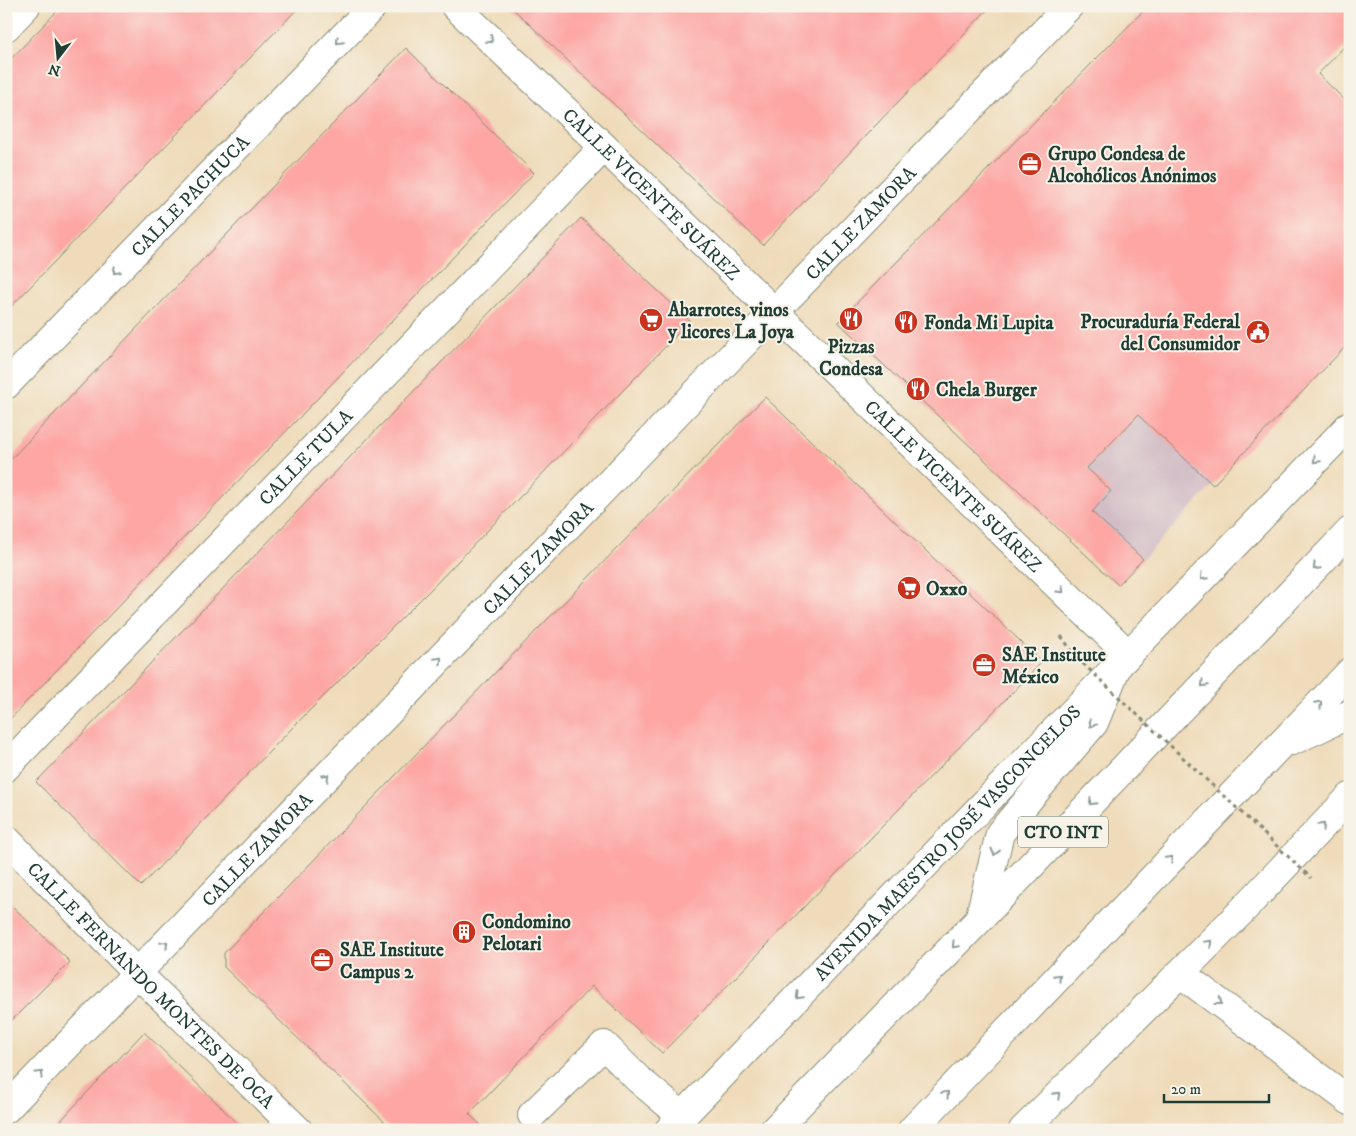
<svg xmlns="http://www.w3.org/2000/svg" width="1356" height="1136" font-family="'IM FELL DW Pica',serif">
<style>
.industrial{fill:#d2bdc6}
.building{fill:#fda6a4}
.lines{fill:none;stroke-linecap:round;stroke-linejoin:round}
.minor-casing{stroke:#878c77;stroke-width:30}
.major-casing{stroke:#878c77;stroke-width:30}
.highway-casing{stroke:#878c77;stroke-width:30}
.path{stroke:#878c77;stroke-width:3;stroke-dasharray:4 4;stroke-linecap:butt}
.minor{stroke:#fff;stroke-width:28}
.major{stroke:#fff;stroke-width:28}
.highway{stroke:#fff;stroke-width:28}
.path-bridge{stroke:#878c77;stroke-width:3;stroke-dasharray:4 4;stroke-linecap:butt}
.oneway{stroke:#8f9e9a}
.labels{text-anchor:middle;stroke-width:4;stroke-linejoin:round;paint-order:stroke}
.shield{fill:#f7f3e8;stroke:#60746a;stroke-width:1}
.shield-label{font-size:18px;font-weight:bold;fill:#1f3d34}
.poi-label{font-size:19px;font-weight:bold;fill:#1f3d34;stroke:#f7f3e8;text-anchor:start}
.street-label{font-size:19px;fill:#1f3d34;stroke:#f7f3e8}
</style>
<rect width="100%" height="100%" fill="#f7f3e8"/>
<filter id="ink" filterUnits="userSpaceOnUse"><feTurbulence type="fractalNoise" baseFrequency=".02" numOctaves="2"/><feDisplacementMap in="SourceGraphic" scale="10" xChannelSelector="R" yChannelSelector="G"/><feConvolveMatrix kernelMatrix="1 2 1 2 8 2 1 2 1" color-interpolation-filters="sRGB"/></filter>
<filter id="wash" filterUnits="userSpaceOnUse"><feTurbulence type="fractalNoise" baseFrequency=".0096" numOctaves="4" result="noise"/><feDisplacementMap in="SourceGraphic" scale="20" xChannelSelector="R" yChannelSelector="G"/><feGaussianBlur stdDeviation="1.12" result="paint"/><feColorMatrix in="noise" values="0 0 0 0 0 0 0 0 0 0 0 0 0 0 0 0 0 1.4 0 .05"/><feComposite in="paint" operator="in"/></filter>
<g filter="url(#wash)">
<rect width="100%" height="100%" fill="#efdbba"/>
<!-- industrial -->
<path class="industrial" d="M1138 415 1213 485 1118 585 1043 514Z"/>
<g id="blocks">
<!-- building -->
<path class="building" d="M62 6H300L6 312V64Z
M510 6H991L870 131 763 245Z
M1148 6H1350V41L1318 74 1350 105V342L1213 485 1138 415 1087 468 1111 491 1092 512 1143 559 1118 585 838 322Z
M406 48 534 173 6 723V464Z
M581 218 690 321 430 590 293 727 141 886 36 782Z
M765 397 1042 662 662 1053 592 986 469 1114 486 1130H393L224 967V953L450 719Z
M6 900 70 962 6 1026Z
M144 1032 220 1106 243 1130H52Z"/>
</g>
</g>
<g filter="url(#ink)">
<use href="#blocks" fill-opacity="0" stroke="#878c77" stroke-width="1"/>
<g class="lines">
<!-- minor casing -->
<g class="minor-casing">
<g id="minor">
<path id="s1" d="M455 6 604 147 1128 654"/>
<path d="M6 27 26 6"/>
<path id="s2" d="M6 385 373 6"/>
<path id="s3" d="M6 767 604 147"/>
<path id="s4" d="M6 839 137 973 298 1130"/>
<path d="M1180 973 1350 1101"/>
<path id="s5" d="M6 1109 1069 6"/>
<path d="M532 1115 604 1045 638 1079 682 1116"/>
</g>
</g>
<!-- major casing -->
<g class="major-casing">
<g id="major">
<path id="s6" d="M669 1130 1350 425"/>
<path d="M1023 1130 1240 913 1350 797"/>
</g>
</g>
<!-- highway casing -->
<g class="highway-casing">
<path id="highway" d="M1292 741 1350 714
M979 920 1000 833 1094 723 1118 664
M774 1130 978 921 1350 531
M912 1130 1350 672"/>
</g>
<!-- path -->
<path class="path" d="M1061 636 1077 658"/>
<!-- minor -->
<use href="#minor" class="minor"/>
<!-- major -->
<use href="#major" class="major"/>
<!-- highway -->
<use href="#highway" class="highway"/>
<!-- path-bridge -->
<path class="path-bridge" d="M1077 658 1311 878"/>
</g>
<!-- one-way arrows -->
<defs><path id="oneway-chevron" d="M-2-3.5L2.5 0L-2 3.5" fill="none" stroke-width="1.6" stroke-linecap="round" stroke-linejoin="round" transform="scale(1.25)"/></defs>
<g class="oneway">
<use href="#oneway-chevron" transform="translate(490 40) rotate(43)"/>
<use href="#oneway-chevron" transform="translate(339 41) rotate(134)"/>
<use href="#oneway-chevron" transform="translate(116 271) rotate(134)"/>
<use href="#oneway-chevron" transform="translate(1316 460) rotate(134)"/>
<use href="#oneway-chevron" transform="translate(1316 567) rotate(134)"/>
<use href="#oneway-chevron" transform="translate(1203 577) rotate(134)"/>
<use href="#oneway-chevron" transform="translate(1061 590) rotate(44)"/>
<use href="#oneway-chevron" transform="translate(439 660) rotate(-46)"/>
<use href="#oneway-chevron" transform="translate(1204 684) rotate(134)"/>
<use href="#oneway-chevron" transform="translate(1319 704) rotate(-46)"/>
<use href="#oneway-chevron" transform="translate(1092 724) rotate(124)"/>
<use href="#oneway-chevron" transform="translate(326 777) rotate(-46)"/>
<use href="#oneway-chevron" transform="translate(1092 802) rotate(134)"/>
<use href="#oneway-chevron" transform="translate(1322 826) rotate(-46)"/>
<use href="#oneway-chevron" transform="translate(995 852) rotate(104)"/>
<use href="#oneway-chevron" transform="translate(1170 859) rotate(-46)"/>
<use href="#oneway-chevron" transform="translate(1209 943) rotate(-45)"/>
<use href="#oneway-chevron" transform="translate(165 944) rotate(-46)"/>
<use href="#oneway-chevron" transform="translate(955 945) rotate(134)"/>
<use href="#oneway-chevron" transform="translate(1058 977) rotate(-46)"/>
<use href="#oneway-chevron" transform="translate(799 996) rotate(134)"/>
<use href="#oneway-chevron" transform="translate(1219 1002) rotate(37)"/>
<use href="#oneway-chevron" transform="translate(40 1074) rotate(-46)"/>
<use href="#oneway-chevron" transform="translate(946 1094) rotate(-46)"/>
<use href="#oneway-chevron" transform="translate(1057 1095) rotate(-45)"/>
</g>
</g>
<!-- icons -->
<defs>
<g id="office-disc" transform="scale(1.25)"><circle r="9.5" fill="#c8321e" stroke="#f7f3e8"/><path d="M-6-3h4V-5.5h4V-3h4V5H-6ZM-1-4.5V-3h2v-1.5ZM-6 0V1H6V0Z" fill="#fff"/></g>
<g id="restaurant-disc" transform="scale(1.25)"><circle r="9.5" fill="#c8321e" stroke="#f7f3e8"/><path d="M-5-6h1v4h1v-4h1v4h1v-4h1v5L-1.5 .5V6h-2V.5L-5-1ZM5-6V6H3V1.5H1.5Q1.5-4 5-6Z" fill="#fff"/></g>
<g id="supermarket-disc" transform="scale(1.25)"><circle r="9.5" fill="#c8321e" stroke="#f7f3e8"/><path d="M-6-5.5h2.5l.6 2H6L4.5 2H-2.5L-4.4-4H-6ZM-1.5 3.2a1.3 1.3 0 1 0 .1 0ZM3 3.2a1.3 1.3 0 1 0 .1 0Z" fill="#fff"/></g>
<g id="civic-disc" transform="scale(1.25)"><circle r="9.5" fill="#c8321e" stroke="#f7f3e8"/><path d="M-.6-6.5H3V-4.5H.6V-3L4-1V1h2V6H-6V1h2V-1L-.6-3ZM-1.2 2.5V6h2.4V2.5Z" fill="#fff"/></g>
<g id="building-disc" transform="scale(1.25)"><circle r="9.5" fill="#c8321e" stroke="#f7f3e8"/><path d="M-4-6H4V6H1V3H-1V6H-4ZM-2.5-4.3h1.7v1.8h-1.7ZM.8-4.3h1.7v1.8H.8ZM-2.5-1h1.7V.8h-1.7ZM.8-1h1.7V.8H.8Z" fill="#fff"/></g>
</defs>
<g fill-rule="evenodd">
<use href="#office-disc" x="1030" y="164"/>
<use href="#restaurant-disc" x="851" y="319"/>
<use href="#supermarket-disc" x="651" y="320"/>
<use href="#restaurant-disc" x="906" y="322"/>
<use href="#civic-disc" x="1258" y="332"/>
<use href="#restaurant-disc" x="918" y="389"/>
<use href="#supermarket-disc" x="909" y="588"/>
<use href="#office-disc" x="984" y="665"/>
<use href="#building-disc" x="464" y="932"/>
<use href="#office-disc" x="322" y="960"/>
</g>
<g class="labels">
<!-- shield labels -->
<rect class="shield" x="1018" y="816.5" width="90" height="31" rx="4"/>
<g class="shield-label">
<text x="1063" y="838">CTO INT</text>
</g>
<!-- poi labels -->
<g class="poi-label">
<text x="1048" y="160">Grupo Condesa de<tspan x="1048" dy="22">Alcohólicos Anónimos</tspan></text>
<text x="668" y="316">Abarrotes, vinos<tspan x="668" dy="22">y licores La Joya</tspan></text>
<text x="1240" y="328" text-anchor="end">Procuraduría Federal<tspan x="1240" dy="22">del Consumidor</tspan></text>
<text x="924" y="329">Fonda Mi Lupita</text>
<text x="851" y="353" text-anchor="middle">Pizzas<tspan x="851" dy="22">Condesa</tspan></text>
<text x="936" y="396">Chela Burger</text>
<text x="926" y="595">Oxxo</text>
<text x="1002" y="661">SAE Institute<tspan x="1002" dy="22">México</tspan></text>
<text x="482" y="928">Condomino<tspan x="482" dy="22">Pelotari</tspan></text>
<text x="340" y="956">SAE Institute<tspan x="340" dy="22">Campus 2</tspan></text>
</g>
<!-- street labels -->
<g class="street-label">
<text dy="7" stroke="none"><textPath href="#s1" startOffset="272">CALLE VICENTE SUÁREZ</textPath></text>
<text dy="7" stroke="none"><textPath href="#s2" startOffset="264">CALLE PACHUCA</textPath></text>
<text dy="7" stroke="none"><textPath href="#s5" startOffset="1231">CALLE ZAMORA</textPath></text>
<text dy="7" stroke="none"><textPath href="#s3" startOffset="431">CALLE TULA</textPath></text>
<text dy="7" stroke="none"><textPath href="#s1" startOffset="692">CALLE VICENTE SUÁREZ</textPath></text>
<text dy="7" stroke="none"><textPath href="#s5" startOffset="766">CALLE ZAMORA</textPath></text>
<text dy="7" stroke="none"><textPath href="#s6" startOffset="400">AVENIDA MAESTRO JOSÉ VASCONCELOS</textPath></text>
<text dy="7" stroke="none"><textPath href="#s5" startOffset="361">CALLE ZAMORA</textPath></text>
<text dy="7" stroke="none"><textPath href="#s4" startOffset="206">CALLE FERNANDO MONTES DE OCA</textPath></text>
</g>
</g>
<!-- margin -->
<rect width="1356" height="1136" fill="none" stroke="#f7f3e8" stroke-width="25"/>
<!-- north arrow -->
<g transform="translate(58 58) rotate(196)" stroke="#f7f3e8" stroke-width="4" paint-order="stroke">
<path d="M0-4L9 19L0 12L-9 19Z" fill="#1f3d34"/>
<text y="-8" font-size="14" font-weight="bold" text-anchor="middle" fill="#1f3d34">N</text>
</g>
<!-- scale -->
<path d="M1164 1094v8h105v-8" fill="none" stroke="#1f3d34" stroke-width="2.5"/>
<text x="1171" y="1094" font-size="15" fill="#1f3d34" stroke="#f7f3e8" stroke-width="4" paint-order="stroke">20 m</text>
</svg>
